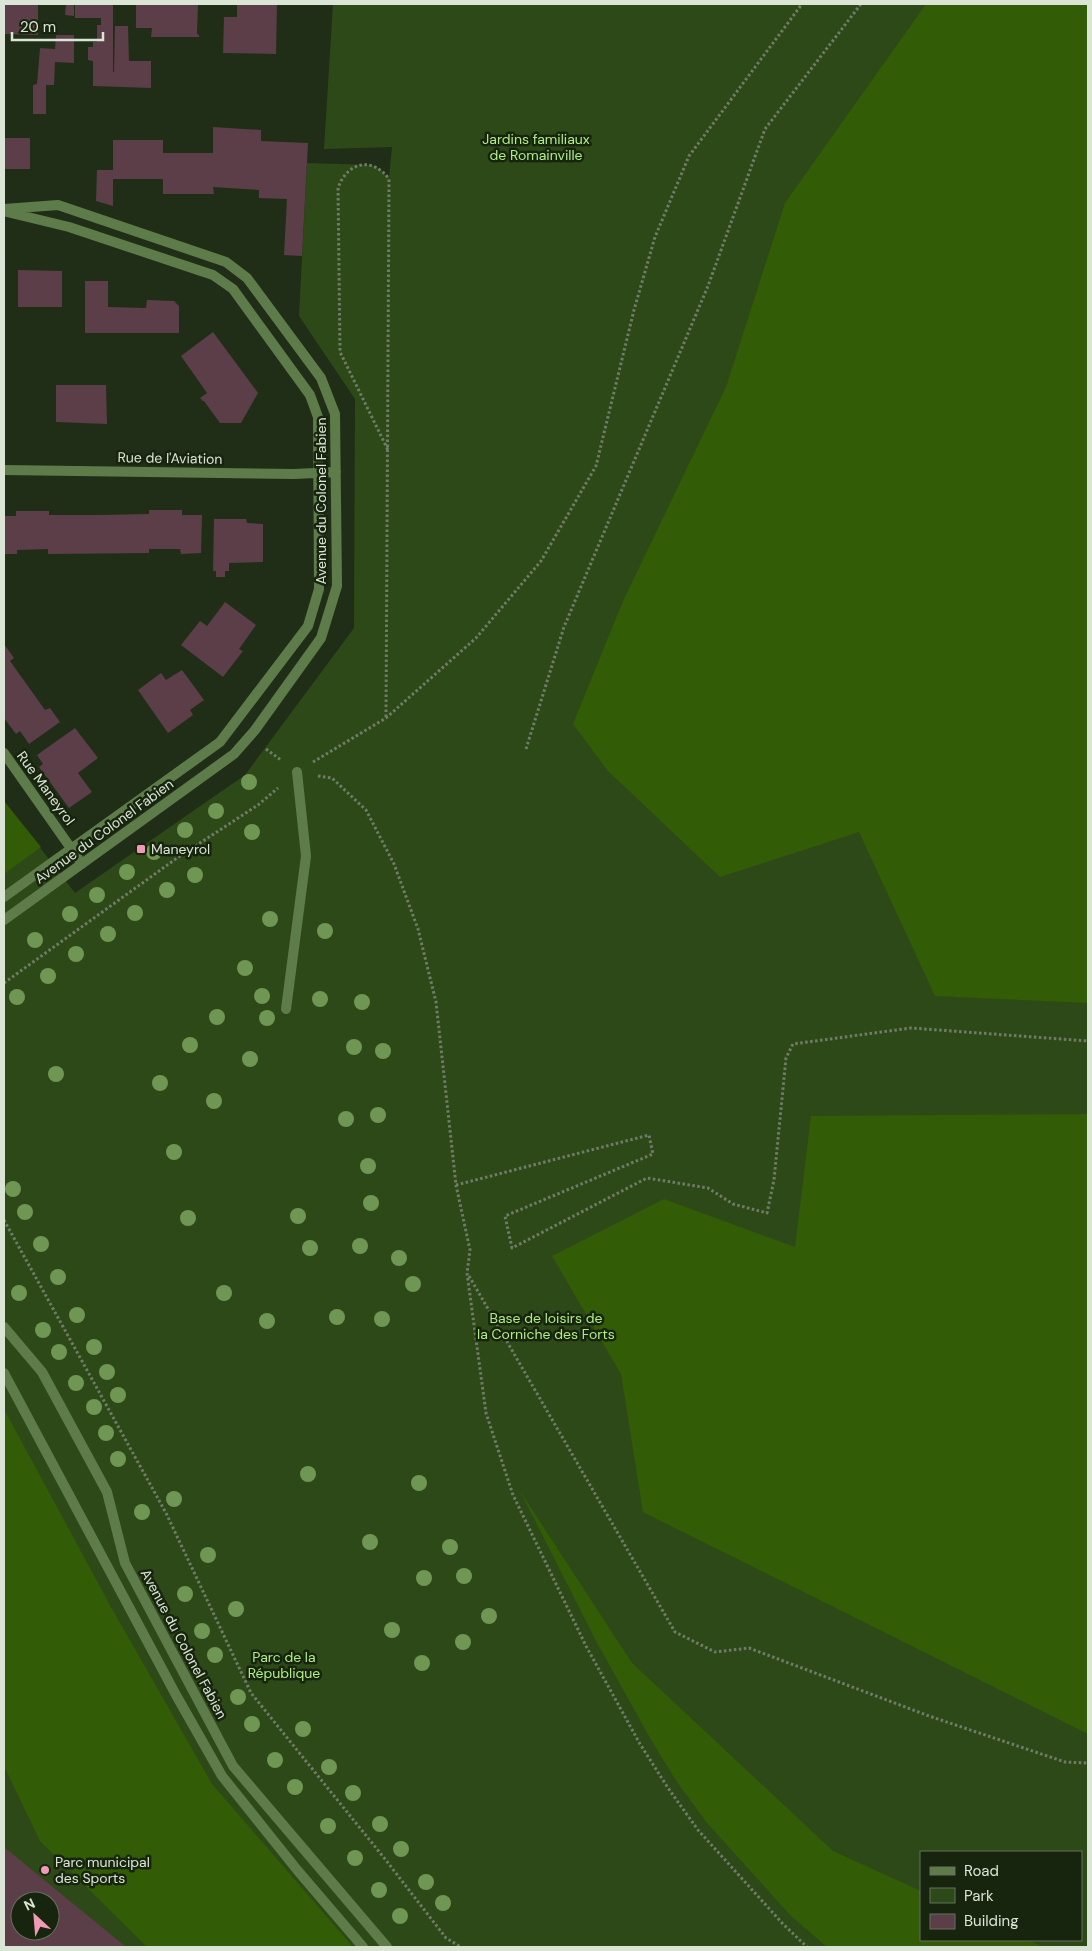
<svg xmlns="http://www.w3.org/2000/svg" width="1092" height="1951" font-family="'DM Sans',sans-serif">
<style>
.green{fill:#2e4918;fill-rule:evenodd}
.forest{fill:#325c05}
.building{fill:#5b3e47;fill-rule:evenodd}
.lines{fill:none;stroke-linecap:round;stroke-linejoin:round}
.path{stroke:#707c69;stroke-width:3;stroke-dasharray:2.5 2.5;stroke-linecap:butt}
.service{stroke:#5e7c4a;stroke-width:10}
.minor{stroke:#5e7c4a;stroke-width:10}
.tree{fill:#6f9753}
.poi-dot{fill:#f09ab7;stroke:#17240e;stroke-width:2}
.labels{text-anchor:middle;stroke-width:5;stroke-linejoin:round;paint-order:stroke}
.park-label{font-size:14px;fill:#afed84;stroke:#17240e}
.street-label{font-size:14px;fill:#dbe5d6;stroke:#17240e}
.poi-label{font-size:14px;fill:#dbe5d6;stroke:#17240e;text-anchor:start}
</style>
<rect width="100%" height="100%" fill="#202e17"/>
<!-- green -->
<path class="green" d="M333 4H1088V1947H4V801L75 893 245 775 354 628 355 399 299 316 307 163 371 165 379 168 389 178 392 147 324 149ZM921 1852H1081V1940H921ZM20 1901H50V1931H20Z"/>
<!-- forest -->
<path class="forest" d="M926 4H1088V1003L935 996 859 832 720 877 608 771 573 724 623 601 726 387 785 203Z
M4 801 41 847 4 874Z
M1088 1114V1734L643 1512 621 1374 552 1256 664 1199 795 1247 811 1116Z
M4 1409 111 1607 212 1784 353 1947H147L40 1841 4 1766Z
M520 1491 632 1663 833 1851 921 1891V1940H1028L1044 1947H827L791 1916 707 1823 677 1782 650 1738 596 1641Z"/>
<!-- building -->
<path class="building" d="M4 4H38V35L4 34Z
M66 4H74V16L65 15Z
M75 4H113V72H114L115 26H128L129 61H151V88L93 86V61L88 60V47H93V42H97V25H101V18H75Z
M136 4H198L197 34 199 35V37H151L152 28H136Z
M237 4H277L276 54 223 53 224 17H237Z
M56 35H74V63L55 62 54 85H46V114H33V85L37 84 40 48 55 49Z
M213 127 261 130V141L308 143 302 256 284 255 287 199 259 198V190L213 187 214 194H163V179H113V206L96 201 97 170H113V140H163V153H213Z
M4 138H30V169H4Z
M18 270 62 271V307H18Z
M85 281H108V307L146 308 147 300 174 301 179 306V333H85Z
M213 332 258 393 241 423H220L204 401H203L200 398 207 393 181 356Z
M56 385H106L107 424 56 422Z
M149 510H182V515H202L201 553 181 554 180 549H149V553L48 554V549L17 550V554H4V516H16V511H49V515H99L149 514Z
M214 519H246L247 523 263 524V562L229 563V571H225V577H216V571H213Z
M225 602 256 625 239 649 243 651 223 677 181 645 200 621 207 626Z
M4 644 14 658 10 661 45 710 50 708 60 722 29 744 20 731 16 734 4 718Z
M182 670 204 700 190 710 193 715 168 733 138 690 161 673 166 680Z
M75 728 98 758 78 773 92 792 69 808 39 767 43 764 37 755Z
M4 1847 126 1947H4ZM20 1901H50V1931H20Z"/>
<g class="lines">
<!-- path -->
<path class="path" d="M386 717 389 179C372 156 347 162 338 188L340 352 388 450
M266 749 281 760
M526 749 564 627 708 286 765 129 861 4
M313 762 386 718 476 638 541 561 596 466 634 310 655 237 689 156 802 4
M318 776 332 778 366 810 394 864 418 929 436 1002 456 1185 470 1250 467 1273 486 1413 513 1495 586 1646 640 1744 668 1788 698 1830 783 1924 807 1947
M4 983 177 858 258 805 278 788
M456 1185 649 1135 653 1154 505 1216 512 1248 647 1178 708 1188 733 1204 767 1213 774 1180 786 1058 793 1044 911 1028 1088 1041
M4 1220 166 1513 251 1693 385 1859 446 1938 461 1947
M469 1276 675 1632 715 1652 749 1648 929 1716 1065 1762 1088 1763"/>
<!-- service -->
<path class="service" d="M286 1009 306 856 297 772"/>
<!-- minor -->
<path class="minor" d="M4 209 58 205 226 262 247 278 321 378 335 414 337 586 321 638 255 730 234 754 4 920
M4 470 294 474 336 472
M4 753 82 864
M4 897 220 742 308 626 319 589 318 417 310 395 233 289 213 275 69 227 7 212
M4 1327 42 1372 107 1492 125 1563 233 1766 387 1947
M4 1373 176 1695 222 1776 298 1871 363 1947"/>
</g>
<!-- trees -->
<g class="tree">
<circle cx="249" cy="782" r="8"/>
<circle cx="216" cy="811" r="8"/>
<circle cx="185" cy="830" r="8"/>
<circle cx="252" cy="832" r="8"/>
<circle cx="154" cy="852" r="8"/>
<circle cx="127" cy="872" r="8"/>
<circle cx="195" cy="875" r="8"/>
<circle cx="167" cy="890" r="8"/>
<circle cx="97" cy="895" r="8"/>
<circle cx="135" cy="913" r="8"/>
<circle cx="70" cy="914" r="8"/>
<circle cx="270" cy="919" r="8"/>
<circle cx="325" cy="931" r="8"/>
<circle cx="108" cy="934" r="8"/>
<circle cx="35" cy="940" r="8"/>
<circle cx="76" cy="954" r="8"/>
<circle cx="245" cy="968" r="8"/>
<circle cx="48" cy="976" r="8"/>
<circle cx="262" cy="996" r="8"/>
<circle cx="17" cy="997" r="8"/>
<circle cx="320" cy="999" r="8"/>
<circle cx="362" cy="1002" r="8"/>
<circle cx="217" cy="1017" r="8"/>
<circle cx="267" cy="1018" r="8"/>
<circle cx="190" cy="1045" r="8"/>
<circle cx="354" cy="1047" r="8"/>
<circle cx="383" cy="1051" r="8"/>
<circle cx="250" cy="1059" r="8"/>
<circle cx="56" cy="1074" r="8"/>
<circle cx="160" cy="1083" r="8"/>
<circle cx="214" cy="1101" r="8"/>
<circle cx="378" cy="1115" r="8"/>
<circle cx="346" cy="1119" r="8"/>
<circle cx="174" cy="1152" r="8"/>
<circle cx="368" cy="1166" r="8"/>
<circle cx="13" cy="1189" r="8"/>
<circle cx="371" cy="1203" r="8"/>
<circle cx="25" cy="1212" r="8"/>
<circle cx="298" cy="1216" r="8"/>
<circle cx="188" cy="1218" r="8"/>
<circle cx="41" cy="1244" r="8"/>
<circle cx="360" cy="1246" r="8"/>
<circle cx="310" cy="1248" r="8"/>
<circle cx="399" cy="1258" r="8"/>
<circle cx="58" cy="1277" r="8"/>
<circle cx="413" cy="1284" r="8"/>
<circle cx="19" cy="1293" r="8"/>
<circle cx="224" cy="1293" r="8"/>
<circle cx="77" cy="1315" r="8"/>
<circle cx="337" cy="1317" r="8"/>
<circle cx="382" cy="1319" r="8"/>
<circle cx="267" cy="1321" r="8"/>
<circle cx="43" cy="1330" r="8"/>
<circle cx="94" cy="1347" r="8"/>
<circle cx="59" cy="1352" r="8"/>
<circle cx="107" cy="1372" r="8"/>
<circle cx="76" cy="1383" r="8"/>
<circle cx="118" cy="1395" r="8"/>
<circle cx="94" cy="1407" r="8"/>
<circle cx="106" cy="1433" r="8"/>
<circle cx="118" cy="1459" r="8"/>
<circle cx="308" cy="1474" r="8"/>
<circle cx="419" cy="1483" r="8"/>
<circle cx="174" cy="1499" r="8"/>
<circle cx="142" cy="1512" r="8"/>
<circle cx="370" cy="1542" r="8"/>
<circle cx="450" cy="1547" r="8"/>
<circle cx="208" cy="1555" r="8"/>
<circle cx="464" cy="1576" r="8"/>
<circle cx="424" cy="1578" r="8"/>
<circle cx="185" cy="1594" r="8"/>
<circle cx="236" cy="1609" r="8"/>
<circle cx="489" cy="1616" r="8"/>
<circle cx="392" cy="1630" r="8"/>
<circle cx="202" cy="1631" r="8"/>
<circle cx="463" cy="1642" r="8"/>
<circle cx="215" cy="1655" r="8"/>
<circle cx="422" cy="1663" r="8"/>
<circle cx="238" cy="1697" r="8"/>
<circle cx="252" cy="1724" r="8"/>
<circle cx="303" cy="1729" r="8"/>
<circle cx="275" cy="1760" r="8"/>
<circle cx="329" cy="1767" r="8"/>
<circle cx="295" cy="1787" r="8"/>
<circle cx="353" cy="1793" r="8"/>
<circle cx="380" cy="1824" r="8"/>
<circle cx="328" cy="1826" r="8"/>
<circle cx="401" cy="1849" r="8"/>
<circle cx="355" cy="1858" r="8"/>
<circle cx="426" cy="1882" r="8"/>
<circle cx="379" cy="1890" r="8"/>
<circle cx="443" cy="1903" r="8"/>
<circle cx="400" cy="1916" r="8"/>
</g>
<!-- markers -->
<g class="poi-dot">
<rect x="136" y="844" width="10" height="10" rx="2.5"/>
<circle cx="45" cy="1870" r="5"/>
</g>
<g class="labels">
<!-- park labels -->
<g class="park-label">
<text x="536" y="144">Jardins familiaux<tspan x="536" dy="16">de Romainville</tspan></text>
<text x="546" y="1323">Base de loisirs de<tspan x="546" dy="16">la Corniche des Forts</tspan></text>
<text x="284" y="1662">Parc de la<tspan x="284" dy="16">République</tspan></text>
</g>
<!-- street labels -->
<g class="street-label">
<text transform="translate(170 458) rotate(1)" y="5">Rue de l'Aviation</text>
<text transform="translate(321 501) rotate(-90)" y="5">Avenue du Colonel Fabien</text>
<text transform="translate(46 788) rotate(54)" y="5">Rue Maneyrol</text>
<text transform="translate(104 831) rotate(-36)" y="5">Avenue du Colonel Fabien</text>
<text transform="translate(184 1644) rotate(62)" y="5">Avenue du Colonel Fabien</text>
</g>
<!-- poi labels -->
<g class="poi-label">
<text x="151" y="854">Maneyrol</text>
<text x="55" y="1867">Parc municipal<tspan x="55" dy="16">des Sports</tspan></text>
</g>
</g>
<!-- border -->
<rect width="1092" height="1951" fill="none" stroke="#dbe5d6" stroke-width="10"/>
<!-- legend -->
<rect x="920" y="1851" width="162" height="90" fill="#17240e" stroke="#65715e"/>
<rect x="930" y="1867" width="25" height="8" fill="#5e7c4a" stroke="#65715e"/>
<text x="964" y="1876" font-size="15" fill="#dbe5d6">Road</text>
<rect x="930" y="1888" width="25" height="15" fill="#2e4918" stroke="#65715e"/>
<text x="964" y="1901" font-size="15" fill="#dbe5d6">Park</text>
<rect x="930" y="1914" width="25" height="15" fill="#5b3e47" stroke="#65715e"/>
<text x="964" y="1926" font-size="15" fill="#dbe5d6">Building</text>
<!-- north arrow -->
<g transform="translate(35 1916) rotate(334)"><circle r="24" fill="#17240e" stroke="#65715e"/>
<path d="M0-4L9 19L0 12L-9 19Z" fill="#f09ab7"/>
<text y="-8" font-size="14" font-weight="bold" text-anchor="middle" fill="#dbe5d6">N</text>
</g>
<!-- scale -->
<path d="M12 32v8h91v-8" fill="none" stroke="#dbe5d6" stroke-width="2.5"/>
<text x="20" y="32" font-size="15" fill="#dbe5d6" stroke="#17240e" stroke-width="4" paint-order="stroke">20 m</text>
</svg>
